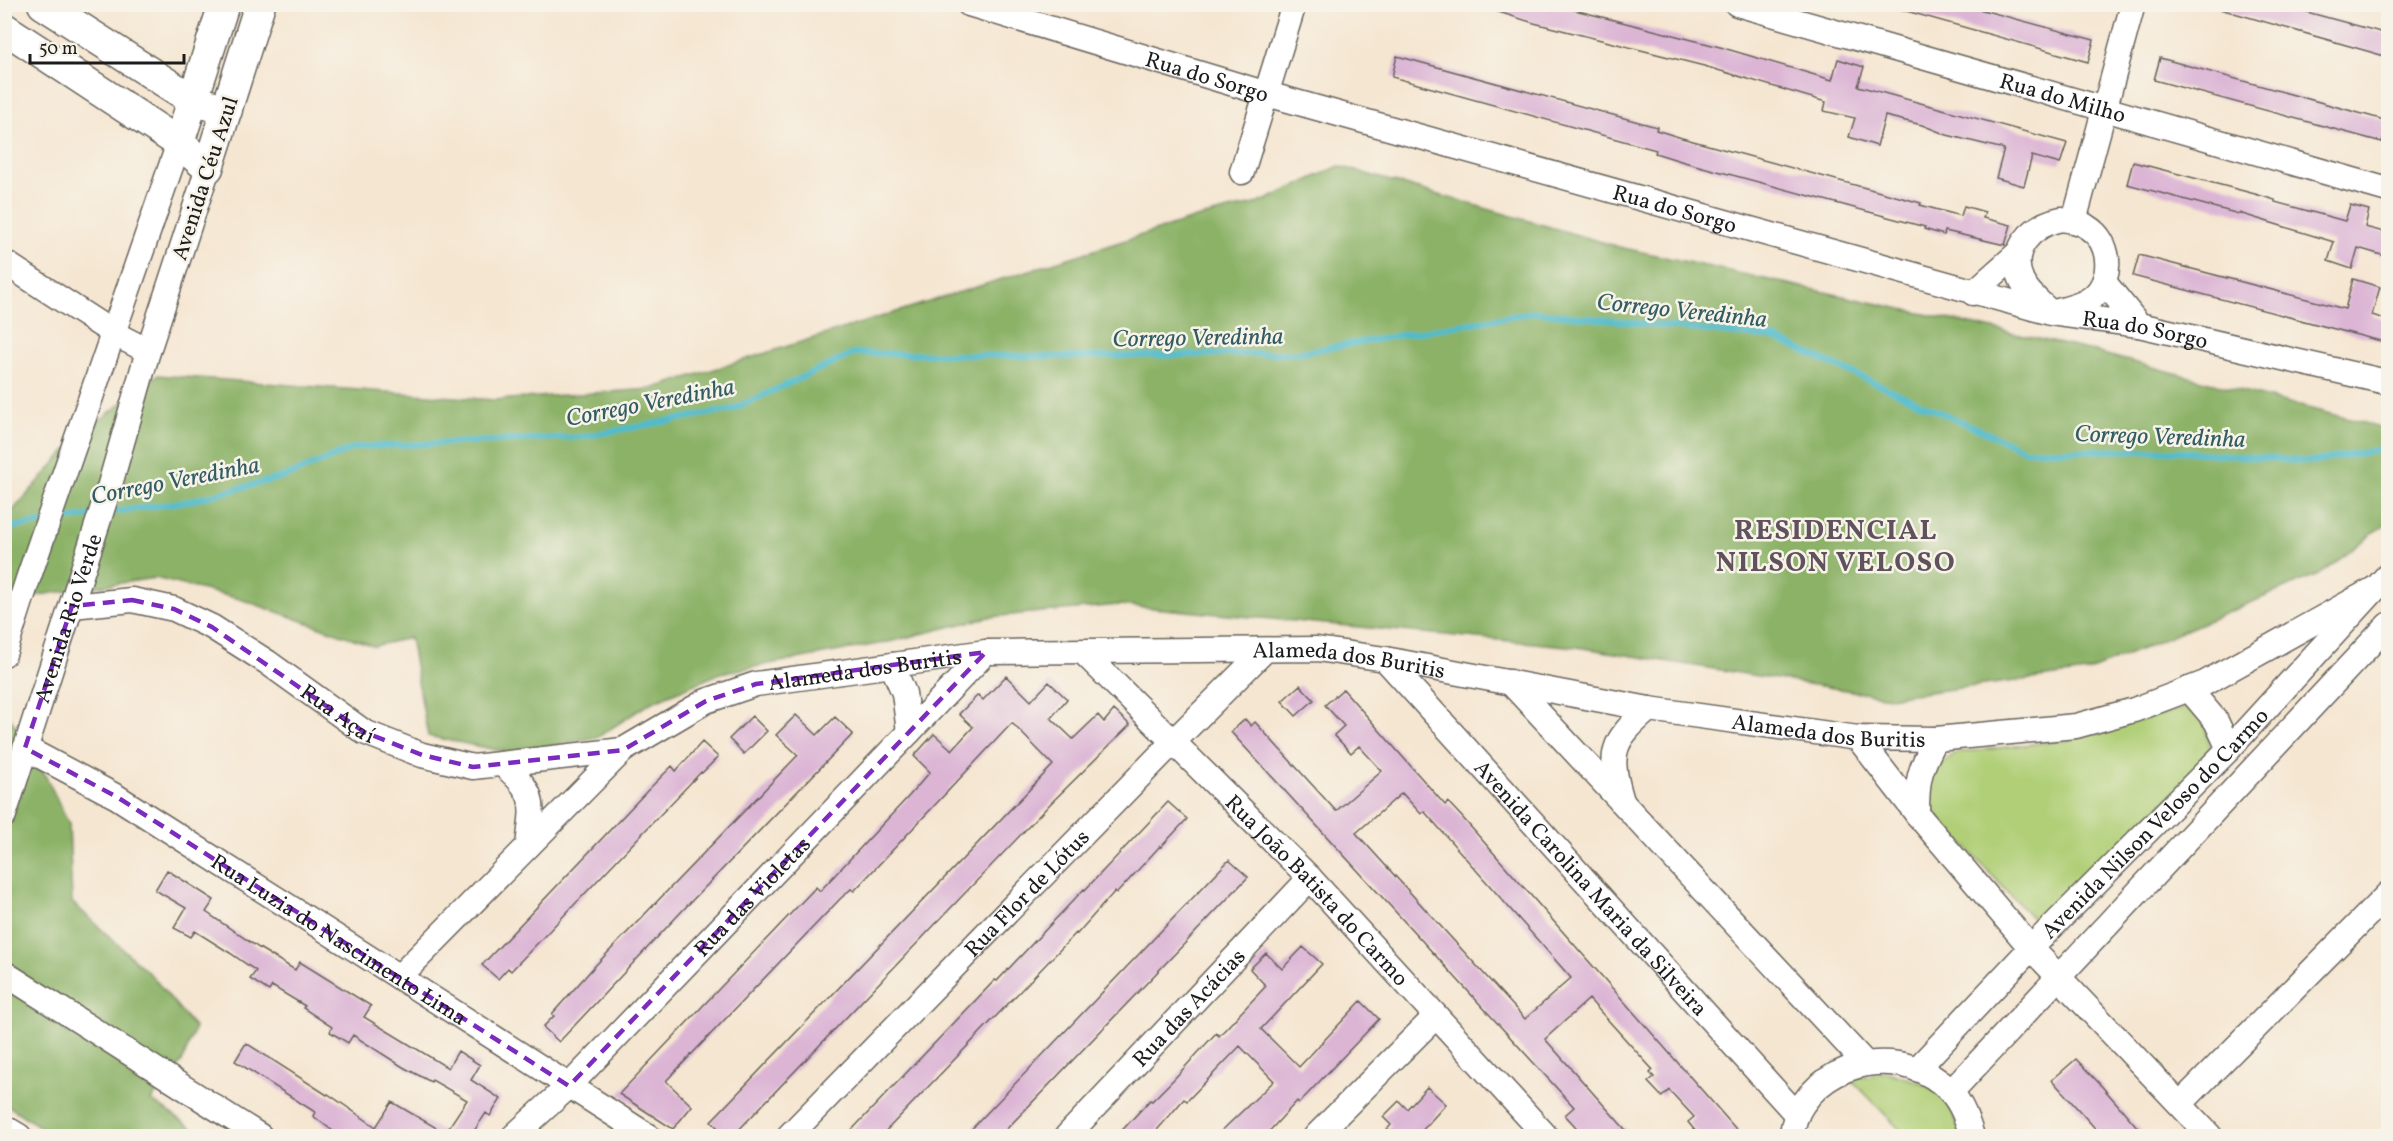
<svg xmlns="http://www.w3.org/2000/svg" width="2393" height="1141" font-family="Vollkorn,serif">
<style>
.green{fill:#b0cf77;stroke:#66764a;stroke-width:1.5}
.forest{fill:#8cb268;stroke:#546742;stroke-width:1.5}
.lines{fill:none;stroke-linecap:round;stroke-linejoin:round}
.stream{stroke:#50bbcc;stroke-width:6}
.building{fill:#dcb5d5;fill-rule:evenodd}
.minor-casing{stroke:#68635b;stroke-width:27}
.tertiary-casing{stroke:#68635b;stroke-width:33}
.minor{stroke:#fff;stroke-width:24}
.tertiary{stroke:#fff;stroke-width:30}
.marked{fill:none;stroke:#7b2cbf;stroke-width:4.5;stroke-dasharray:12 8;stroke-linejoin:round}
.labels{text-anchor:middle;stroke-width:5;stroke-linejoin:round;paint-order:stroke}
.street-label{font-size:22px;fill:#1c1c1c;stroke:#f7f3e8}
.water-label{font-size:24px;font-style:italic;fill:#315c62;stroke:#f7f3e8}
.district-label{font-size:28px;font-weight:bold;letter-spacing:1.5px;fill:#5f525d;stroke:#f7f3e8}
</style>
<rect width="100%" height="100%" fill="#f7f3e8"/>
<filter id="ink" filterUnits="userSpaceOnUse"><feTurbulence type="fractalNoise" baseFrequency=".0167" numOctaves="2"/><feDisplacementMap in="SourceGraphic" scale="12" xChannelSelector="R" yChannelSelector="G"/><feConvolveMatrix kernelMatrix="1 2 1 2 8 2 1 2 1" color-interpolation-filters="sRGB"/></filter>
<filter id="wash" filterUnits="userSpaceOnUse"><feTurbulence type="fractalNoise" baseFrequency=".008" numOctaves="4" result="noise"/><feDisplacementMap in="SourceGraphic" scale="24" xChannelSelector="R" yChannelSelector="G"/><feGaussianBlur stdDeviation="1.35" result="paint"/><feColorMatrix in="noise" values="0 0 0 0 0 0 0 0 0 0 0 0 0 0 0 0 0 1.4 0 .05"/><feComposite in="paint" operator="in"/></filter>
<g filter="url(#wash)">
<rect width="100%" height="100%" fill="#f5e6d1"/>
<!-- green -->
<path class="green" d="M2191 706 2204 722 2212 754 2048 919 2041 920 2033 919 1929 808 1927 786 1934 769 1956 753 2067 740Z
M1887 1072C1934 1086 1946 1088 1961 1136H1906L1851 1079Z"/>
<!-- forest -->
<path class="forest" d="M1339 166 1619 247 2080 348 2388 429V522L2323 572 2087 672 1889 697 1577 647 1119 605 989 617 889 642 721 673 650 703 598 737 511 753 428 736 410 638 374 646 240 599 155 578 19 598 5 625V516H8L76 439 157 375 495 400 651 389 1196 218 1259 203Z
M4 709 37 758 69 824 72 902 152 976 195 1028 182 1062 151 1100 204 1136H54L5 1104Z"/>
<g class="lines">
<!-- stream -->
<path class="stream" d="M106 513 189 501 287 476 356 447 581 437 733 409 855 353 1071 357 1298 353 1535 312 1774 338 2025 450 2180 451 2311 462 2388 448
M56 521 93 515
M4 528 42 523"/>
</g>
<g id="blocks">
<!-- building -->
<path class="building" d="M1490 4H1551L1720 47 1832 80 1838 59 1864 67 1858 86 2067 143 2060 164 2032 156 2024 186 1996 178 2004 149 1947 135 1922 125 1885 116 1877 146 1849 137 1855 118 1824 111 1826 102 1704 66 1534 23 1489 9Z
M1900 4H1960L2094 40 2088 62 1899 9Z
M2221 4H2293L2292 8 2388 34V57L2220 9Z
M1397 56 1657 127 1656 130 1682 138 1921 203 1920 205 1961 216 1964 206 1985 212 1983 218 2011 225 2005 245 1945 231 1944 235 1924 229 1925 227 1684 162 1655 153 1656 150 1392 77Z
M2160 58 2388 121 2382 142 2154 80Z
M2133 162 2255 194 2275 200V202L2345 221 2350 205 2369 210 2365 227 2388 233 2385 256 2358 248 2352 269 2328 261 2334 242 2239 213V214L2127 184Z
M2139 255 2345 309 2353 279 2380 287 2372 315 2388 320V343L2133 276Z
M1006 676 1031 701 1049 682 1067 699 1051 718 1073 739 1098 715 1104 722 1114 710 1130 725 1051 803 732 1137H727L711 1121 1053 765 1012 723 854 891 851 889 840 899 666 1081 692 1106 673 1129 619 1094 816 887 820 891 909 796 930 772 914 756 934 734 952 750 973 727 959 714 978 695 983 700Z
M1300 685 1314 700 1296 716 1282 701Z
M1343 689 1445 805 1448 802 1462 817 1743 1137H1700L1688 1122 1694 1117 1669 1090 1662 1097 1648 1082 1654 1077 1650 1073 1653 1070 1589 999 1545 1039 1632 1137H1585L1565 1115 1574 1107 1231 732 1245 719 1251 726 1255 722 1336 811 1382 771 1359 746 1351 753 1334 735 1344 726 1325 705ZM1402 793 1421 814 1424 811 1571 978 1525 1019 1356 833Z
M796 715 817 735 835 717 853 734 682 911 559 1042 543 1027 554 1016 552 1014 593 968 798 755 776 735Z
M752 716 767 731 744 754 729 739Z
M702 742 718 757 702 773 701 772 511 971 508 968 498 979 482 965 647 791 672 766 676 771Z
M1168 802 1187 819 1161 847 1160 846 1117 893 1115 891 1077 934 1076 933 880 1137H845L995 980 997 981 1084 889 1085 890Z
M1229 860 1248 877 1189 939 999 1137H964Z
M167 870 214 900 206 912 259 948 295 970 300 962 371 1006 364 1017 448 1068 458 1051 480 1065 471 1080 501 1099 490 1116 486 1113 470 1137H341L313 1116 315 1112 235 1061 246 1043 327 1095 328 1094 376 1127 392 1102 445 1133 467 1100 432 1080 431 1082 403 1067 353 1035 348 1043 330 1032 332 1027 303 1008 305 1006 272 986 269 991 250 979 256 971 230 953 195 931 191 937 174 928 186 908 155 890Z
M1303 947 1322 964 1261 1029 1299 1067 1361 1001 1379 1019 1299 1103 1297 1101 1264 1137H1215L1274 1081 1240 1046 1187 1101 1184 1099 1151 1137H1116L1150 1100 1152 1101 1174 1079 1216 1033 1219 1036 1266 986 1250 969 1266 953 1282 969Z
M2076 1059 2098 1082 2146 1137H2102L2093 1126 2052 1080Z
M1427 1087 1446 1104 1420 1133 1416 1137H1380L1391 1125 1383 1117 1399 1101 1407 1109Z"/>
</g>
</g>
<g filter="url(#ink)">
<use href="#blocks" fill-opacity="0" stroke="#68635b" stroke-width="1.5"/>
<g class="lines">
<!-- minor casing -->
<g class="minor-casing">
<g id="minor">
<path id="s1" d="M969 4 1267 94 2051 313 2139 325 2382 381 2388 380"/>
<path id="s2" d="M1737 4 2388 190"/>
<path d="M1242 172 1294 4"/>
<path d="M2061 219C2070 220 2079 221 2087 227 2111 241 2114 277 2094 296 2082 306 2065 309 2051 313 2041 303 2028 294 2022 281 2007 250 2032 225 2061 219Z"/>
<path d="M2074 221 2133 4"/>
<path d="M4 262 113 333 148 351"/>
<path d="M2104 282 2139 325"/>
<path d="M1973 293 2019 252"/>
<path id="s3" d="M72 606 132 600 174 609 212 627 267 662 364 732 422 755 473 767 623 750"/>
<path id="s4" d="M1083 652 1310 878 1546 1136"/>
<path d="M4 654 28 579 179 143"/>
<path id="s5" d="M1385 659 1797 1115"/>
<path d="M892 665 904 693 909 732"/>
<path d="M1510 682 1865 1063"/>
<path d="M2189 689 2216 721 2229 749"/>
<path d="M1858 738 1917 814 2031 948 2210 1136"/>
<path id="s6" d="M25 748 117 797 648 1136"/>
<path d="M502 764C538 794 533 803 528 846"/>
<path d="M1622 801C1608 754 1611 741 1649 709"/>
<path d="M1917 814C1917 779 1919 770 1936 739"/>
<path id="s7" d="M4 815 109 488 148 351 208 168"/>
<path d="M4 973 260 1136"/>
<path id="s8" d="M399 977 623 750 706 701 756 684 986 652 1317 649 1385 659 1649 709 1858 738 1936 739 2076 726 2134 710 2205 683 2374 589"/>
<path id="s9" d="M1917 1069 2031 948 2229 749 2388 575"/>
<path d="M1951 1092 2388 625"/>
<path d="M2180 1104 2388 894"/>
<path d="M4 1127 19 1136"/>
<path id="s10" d="M514 1136 569 1086 986 652"/>
<path id="s11" d="M789 1136 1173 742 1265 650"/>
<path id="s12" d="M1067 1136 1310 878"/>
<path d="M1316 1136 1436 1016"/>
<path d="M1791 1136C1793 1129 1794 1121 1797 1114 1826 1057 1906 1045 1950 1091 1962 1104 1967 1120 1972 1136"/>
</g>
</g>
<!-- tertiary casing -->
<g class="tertiary-casing">
<path id="tertiary" d="M43 4 193 100 227 110
M4 28 179 143 208 168 260 4
M179 143 224 4"/>
</g>
<!-- minor -->
<use href="#minor" class="minor"/>
<!-- tertiary -->
<use href="#tertiary" class="tertiary"/>
</g>
</g>
<!-- marked area -->
<path class="marked" d="M132 600 174 609 212 627 364 732 422 755 473 767 623 750 706 701 756 684 986 652 569 1086 117 797 25 748 72 606Z"/>
<g class="labels">
<!-- street labels -->
<g class="street-label">
<text dy="8" stroke="none"><textPath href="#s1" startOffset="249">Rua do Sorgo</textPath></text>
<text dy="8" stroke="none"><textPath href="#s2" startOffset="339">Rua do Milho</textPath></text>
<text transform="translate(204 178) rotate(-72)" y="8">Avenida Céu Azul</text>
<text dy="8" stroke="none"><textPath href="#s1" startOffset="735">Rua do Sorgo</textPath></text>
<text dy="8" stroke="none"><textPath href="#s1" startOffset="1221">Rua do Sorgo</textPath></text>
<text dy="8" stroke="none"><textPath href="#s7" startOffset="207">Avenida Rio Verde</textPath></text>
<text dy="8" stroke="none"><textPath href="#s8" startOffset="1064">Alameda dos Buritis</textPath></text>
<text dy="8" stroke="none"><textPath href="#s8" startOffset="578">Alameda dos Buritis</textPath></text>
<text dy="8" stroke="none"><textPath href="#s3" startOffset="298">Rua Açaí</textPath></text>
<text dy="8" stroke="none"><textPath href="#s8" startOffset="1550">Alameda dos Buritis</textPath></text>
<text dy="8" stroke="none"><textPath href="#s9" startOffset="342">Avenida Nilson Veloso do Carmo</textPath></text>
<text dy="8" stroke="none"><textPath href="#s5" startOffset="308">Avenida Carolina Maria da Silveira</textPath></text>
<text dy="8" stroke="none"><textPath href="#s4" startOffset="334">Rua João Batista do Carmo</textPath></text>
<text dy="8" stroke="none"><textPath href="#s11" startOffset="340">Rua Flor de Lótus</textPath></text>
<text dy="8" stroke="none"><textPath href="#s10" startOffset="338">Rua das Violetas</textPath></text>
<text dy="8" stroke="none"><textPath href="#s6" startOffset="368">Rua Luzia do Nascimento Lima</textPath></text>
<text dy="8" stroke="none"><textPath href="#s12" startOffset="177">Rua das Acácias</textPath></text>
</g>
<!-- water labels -->
<g class="water-label">
<text transform="translate(1682 310) rotate(6)" y="8">Corrego Veredinha</text>
<text transform="translate(1198 337) rotate(-1)" y="8">Corrego Veredinha</text>
<text transform="translate(650 402) rotate(-11)" y="8">Corrego Veredinha</text>
<text transform="translate(2160 436) rotate(2)" y="8">Corrego Veredinha</text>
<text transform="translate(175 480) rotate(-11)" y="8">Corrego Veredinha</text>
</g>
<!-- district labels -->
<g class="district-label">
<text x="1836" y="539">RESIDENCIAL<tspan x="1836" dy="32">NILSON VELOSO</tspan></text>
</g>
</g>
<!-- margin -->
<rect width="2393" height="1141" fill="none" stroke="#f7f3e8" stroke-width="24"/>
<!-- scale -->
<path d="M30 54v9h154v-9" fill="none" stroke="#1c1c1c" stroke-width="3"/>
<text x="39" y="54" font-size="18" fill="#1c1c1c" stroke="#f7f3e8" stroke-width="4.5" paint-order="stroke">50 m</text>
</svg>
